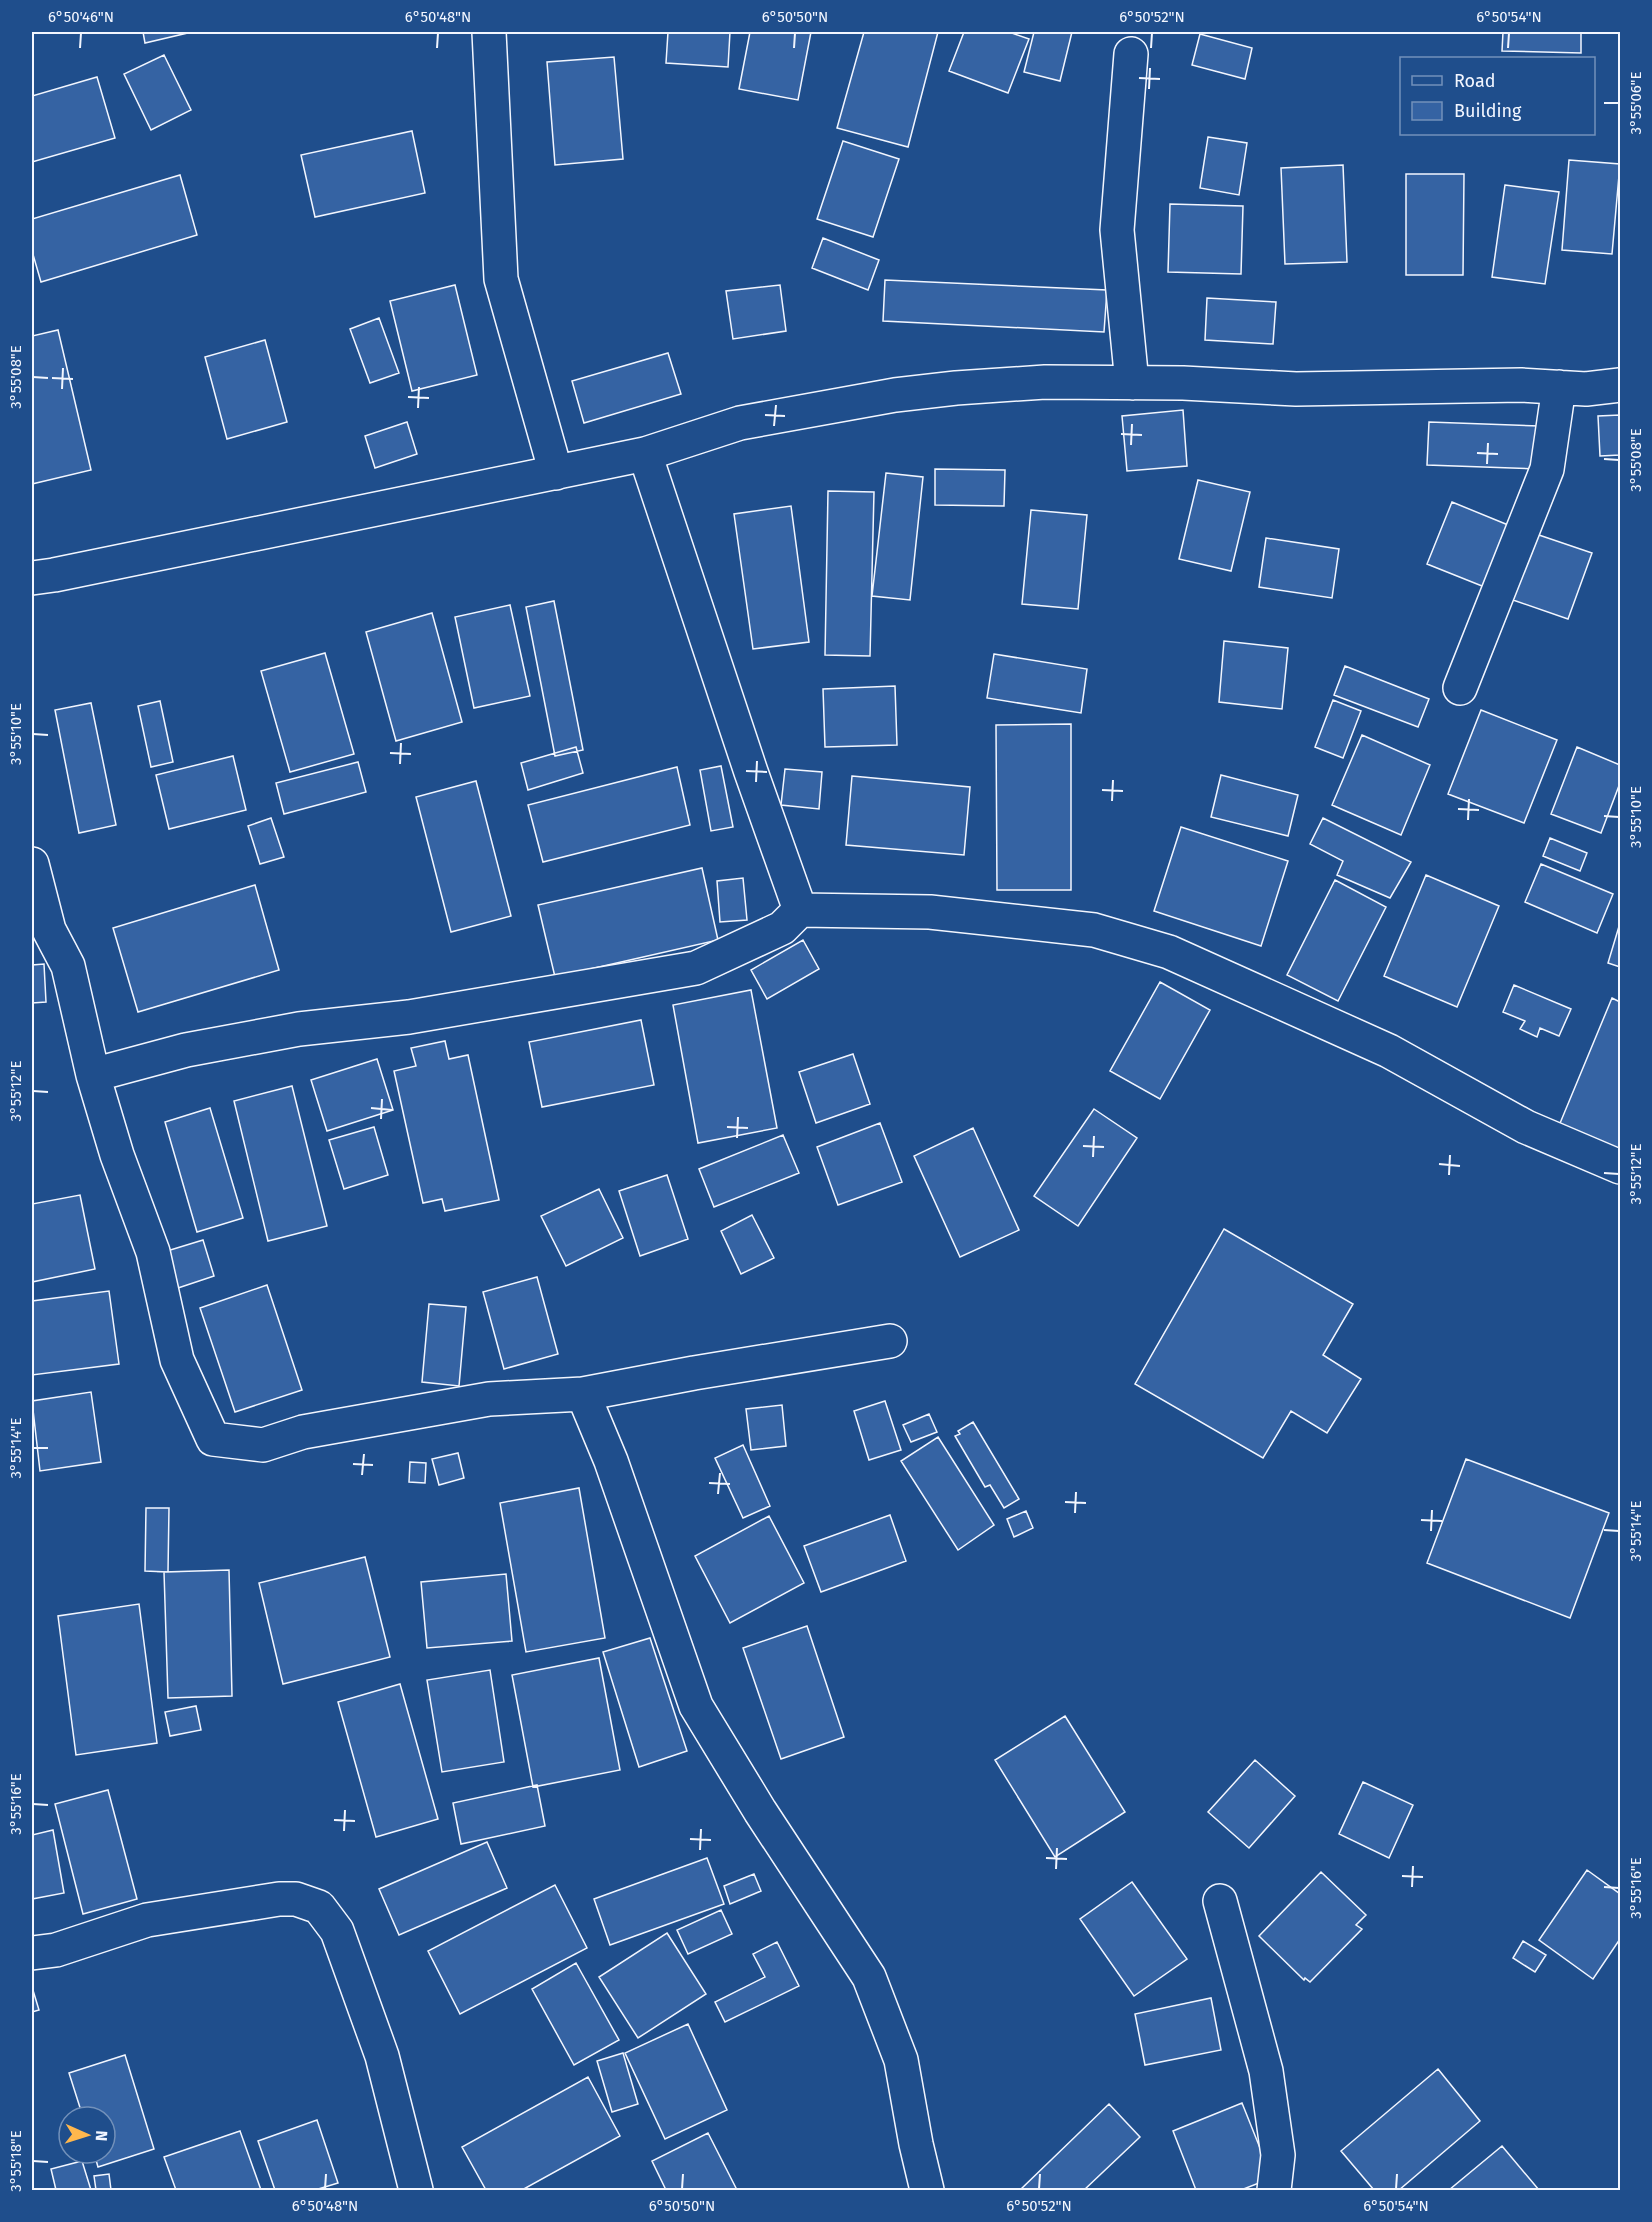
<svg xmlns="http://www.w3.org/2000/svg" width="1652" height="2222" font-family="'Fira Sans',sans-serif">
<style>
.building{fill:#3563a3;stroke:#f2f6ff;stroke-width:1.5}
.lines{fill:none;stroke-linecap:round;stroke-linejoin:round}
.minor-casing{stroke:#f2f6ff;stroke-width:36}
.minor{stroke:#1f4e8c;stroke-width:33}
.ticks{fill:none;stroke:#f2f6ff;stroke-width:2}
.neatline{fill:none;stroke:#f2f6ff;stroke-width:2}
.ticks-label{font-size:15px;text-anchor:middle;fill:#f2f6ff}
</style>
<rect width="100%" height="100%" fill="#1f4e8c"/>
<!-- building -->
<path class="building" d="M143 32H192L145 43Z
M668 32H730L728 67 666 63Z
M750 32H811L798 100 739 89Z
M864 32H938L908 147 837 128Z
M964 32H1009L1029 39 1008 93 949 71Z
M1034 32H1072L1060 81 1024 72Z
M1503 32H1581V53L1502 51Z
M1200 34 1252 48 1245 79 1192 65Z
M164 55 191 110 151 130 124 74Z
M614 57 623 159 555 165 547 62Z
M97 77 115 138 32 162V96Z
M412 131 425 193 315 217 301 155Z
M1208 137 1247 143 1239 195 1200 188Z
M843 141 899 159 873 237 817 219Z
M1569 160 1620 164 1612 254 1562 250Z
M1343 165 1347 262 1285 264 1281 168Z
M1406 174H1464L1463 275H1406Z
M180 175 197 235 41 282 32 251V219Z
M1505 185 1559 192 1545 284 1492 277Z
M1170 204 1243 206 1241 274 1168 272Z
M823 238 879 260 868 290 812 268Z
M885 280 1107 290 1104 332 883 321Z
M455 285 477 375 412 391 390 301Z
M780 285 786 331 733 339 726 291Z
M1207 298 1276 302 1273 344 1205 340Z
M379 318 399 373 370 383 350 329Z
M58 330 91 470 32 484V336Z
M265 340 287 422 227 439 205 357Z
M668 353 681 394 584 423 572 381Z
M1183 410 1187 466 1127 471 1122 416Z
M1620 415V455L1600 456 1598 416Z
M407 422 417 454 375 468 365 436Z
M1429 422 1539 426 1537 469 1427 465Z
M935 469 1005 470 1004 506 935 505Z
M886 473 923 477 910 600 872 596Z
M1198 480 1250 492 1231 571 1179 559Z
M828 491 874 492 870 656 825 655Z
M1452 502 1513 527 1487 588 1427 564Z
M791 506 809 642 753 649 734 514Z
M1031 510 1087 515 1078 609 1022 604Z
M1536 534 1592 553 1568 619 1513 600Z
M1266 538 1339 549 1332 598 1259 587Z
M554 601 583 750 555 756 526 607Z
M510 605 530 696 474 708 455 617Z
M432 613 462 722 396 741 366 632Z
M1224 641 1288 648 1282 709 1219 702Z
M325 653 354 754 290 772 261 671Z
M994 654 1087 669 1081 713 987 698Z
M1345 666 1429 699 1418 727 1334 695Z
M895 686 897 745 825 747 823 689Z
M1333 700 1361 711 1343 758 1315 747Z
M160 701 173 762 151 767 138 706Z
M91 703 116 825 79 833 55 710Z
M1481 710 1557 740 1524 823 1448 794Z
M1071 724V890H997L996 725Z
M1362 735 1430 765 1401 835 1332 805Z
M576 747 583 773 528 790 521 763Z
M1577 747 1620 765V783L1601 833 1551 814Z
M233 756 246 810 169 829 156 775Z
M358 762 366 792 284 814 276 783Z
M721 766 733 827 711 831 700 770Z
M677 767 690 825 543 862 528 805Z
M785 769 822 772 819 809 781 805Z
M1221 775 1298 795 1288 836 1211 817Z
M852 776 970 787 964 855 846 845Z
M476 781 511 916 451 932 416 797Z
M271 818 284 857 260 864 248 826Z
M1323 818 1411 862 1390 898 1337 875 1343 861 1310 844Z
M1181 827 1288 861 1261 946 1154 911Z
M1550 838 1587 853 1580 871 1543 856Z
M1541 864 1613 894 1597 933 1525 902Z
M702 868 718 940 555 977 538 905Z
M1426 875 1499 906 1457 1007 1384 976Z
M743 878 747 920 720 922 717 881Z
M1335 880 1386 907 1338 1001 1287 975Z
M255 885 279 970 138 1012 113 928Z
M1620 923V967L1608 963Z
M803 940 819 969 767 999 751 970Z
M44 964 46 1002 32 1003V965Z
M1160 982 1210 1010 1160 1099 1110 1071Z
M1514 985 1571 1009 1559 1036 1540 1028 1537 1037 1520 1029 1525 1021 1503 1012Z
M751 990 777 1128 698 1143 673 1005Z
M1612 998 1620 1002V1152L1558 1128Z
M641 1020 654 1085 542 1107 529 1042Z
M445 1041 449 1059 468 1055 499 1200 445 1211 442 1199 423 1203 394 1071 416 1066 411 1048Z
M853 1054 870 1104 816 1123 799 1072Z
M377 1059 393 1110 327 1131 311 1080Z
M292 1086 327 1226 268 1241 234 1101Z
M210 1108 243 1218 197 1232 165 1122Z
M1094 1109 1137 1138 1078 1226 1034 1196Z
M880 1123 902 1182 838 1205 817 1147Z
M374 1127 388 1175 344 1189 329 1140Z
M973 1128 1019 1230 960 1257 914 1156Z
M783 1135 799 1173 714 1207 699 1169Z
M667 1175 688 1239 640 1256 619 1191Z
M599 1189 623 1238 566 1266 541 1216Z
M80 1195 95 1269 32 1282V1204Z
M752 1215 774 1258 741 1274 721 1231Z
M1224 1229 1353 1304 1323 1355 1361 1379 1327 1433 1291 1411 1263 1458 1135 1384Z
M203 1240 214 1276 178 1288 167 1251Z
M537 1277 558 1354 504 1369 483 1292Z
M267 1285 302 1390 235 1412 200 1308Z
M109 1291 119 1364 32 1375V1301Z
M429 1304 466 1307 459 1386 422 1382Z
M91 1392 101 1462 40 1471 32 1401Z
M885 1401 901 1450 869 1460 854 1411Z
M782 1405 786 1446 751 1450 746 1409Z
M929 1414 937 1432 911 1442 903 1425Z
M973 1422 1019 1499 1004 1508 990 1485 985 1487 955 1436 960 1434 958 1431Z
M938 1437 994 1525 958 1550 901 1461Z
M743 1445 770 1506 743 1518 715 1458Z
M458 1453 464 1478 439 1485 432 1459Z
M1466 1459 1609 1513 1570 1618 1427 1563Z
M410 1462 426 1463 425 1483 409 1482Z
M579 1488 605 1638 526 1652 500 1503Z
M146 1508H169L168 1572 145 1571Z
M1026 1511 1033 1528 1014 1537 1007 1519Z
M890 1515 906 1561 821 1592 804 1546Z
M769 1516 804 1583 730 1623 695 1556Z
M365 1557 390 1657 283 1684 259 1583Z
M229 1570 232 1696 168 1698 164 1572Z
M506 1574 512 1641 427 1648 421 1582Z
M139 1604 157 1743 76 1755 58 1616Z
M807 1626 844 1737 781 1759 743 1648Z
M650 1638 687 1751 639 1767 603 1652Z
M599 1658 620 1770 533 1787 512 1675Z
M490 1670 504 1762 442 1772 427 1680Z
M400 1684 438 1819 376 1837 338 1702Z
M196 1706 201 1730 170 1736 165 1712Z
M1065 1716 1125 1812 1055 1857 995 1760Z
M1255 1760 1295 1796 1249 1848 1208 1812Z
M1363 1782 1413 1805 1389 1858 1339 1834Z
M537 1785 545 1826 461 1844 453 1803Z
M108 1790 137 1899 83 1914 55 1804Z
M53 1830 64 1893 32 1899V1835Z
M487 1842 507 1888 399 1935 379 1889Z
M707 1858 724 1904 610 1945 594 1899Z
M1587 1870 1620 1894V1939L1593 1979 1539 1940Z
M1321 1872 1366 1915 1356 1925 1362 1929 1310 1982 1305 1978 1304 1980 1259 1936Z
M754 1874 761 1891 730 1904 724 1886Z
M1132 1882 1187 1959 1134 1996 1080 1919Z
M555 1885 587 1948 460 2014 428 1951Z
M721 1910 732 1934 688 1954 677 1930Z
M667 1933 706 1994 638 2038 599 1977Z
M1523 1941 1546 1955 1535 1972 1513 1958Z
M777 1942 799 1986 725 2022 715 2002 765 1977 753 1954Z
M576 1963 619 2040 574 2065 532 1989Z
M32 1987 39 2010 32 2012Z
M1211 1998 1221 2050 1145 2065 1135 2014Z
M688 2024 727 2110 665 2139 625 2053Z
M623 2053 638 2104 612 2112 597 2061Z
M125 2055 154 2149 98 2167 94 2153H105V2117H83L69 2073Z
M1438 2069 1480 2121 1399 2190H1374L1341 2151Z
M588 2077 620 2136 522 2190H486L462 2147Z
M1242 2103 1272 2178 1241 2190H1196L1173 2131Z
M1109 2104 1140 2137 1084 2190H1020Z
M317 2120 338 2183 315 2190H275L258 2141Z
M240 2131 261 2190H176L164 2157Z
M708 2133 737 2190H666L652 2161Z
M1502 2146 1539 2190H1449Z
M82 2161 91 2190H56L51 2169Z
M109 2174 111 2190H96L94 2176Z"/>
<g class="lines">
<!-- minor casing -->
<g class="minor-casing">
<path id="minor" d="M489 32 501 279 556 473
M1131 54 1117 230 1132 383
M645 454 751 772 800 910
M32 578 54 575 645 454 740 423 895 395 956 388 1045 382 1183 383 1296 389 1521 385 1586 389 1620 385
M1460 688 1547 469 1559 387
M32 864 49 930 68 966 93 1075 117 1155 153 1252 177 1360 213 1439 263 1445 303 1432 489 1399 583 1394 611 1461 696 1706 760 1811 869 1977 901 2060 916 2144 927 2190
M93 1075 186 1050 299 1029 409 1017 696 968 782 928 800 910 930 912 1094 930 1169 952 1389 1051 1526 1127 1620 1167
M583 1394 694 1373 890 1341
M1220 1901 1266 2071 1278 2155 1274 2190
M32 1953 56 1950 147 1920 279 1899H296L319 1907 337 1931 382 2056 416 2190"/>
</g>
<!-- minor -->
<use href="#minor" class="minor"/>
</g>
<!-- ticks -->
<path class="ticks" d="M80 48 81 33M437 48 438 33M794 48 795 33M1151 48 1152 33M1508 48 1509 33M1139 78 1160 79M1149 89 1150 68M1604 103H1619M33 377 48 378M52 378 73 379M62 389 63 368M408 397 429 398M418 408 419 387M765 415 785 416M774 426 776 405M1121 434 1142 435M1131 445 1132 424M1477 453 1498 454M1604 459 1619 460M1487 464 1488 443M33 734 48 735M390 753 411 754M400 764 401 743M746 771 767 772M756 782 757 761M1102 790 1123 791M1112 801 1113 780M1458 809 1479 810M1604 816 1619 817M1468 820 1469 799M33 1091 48 1092M371 1108 392 1110M381 1119 382 1099M727 1127 748 1128M737 1138 738 1117M1083 1146 1104 1147M1093 1157 1094 1136M1439 1164 1460 1166M1604 1173 1619 1174M1449 1175 1450 1155M33 1448H48M353 1464 373 1465M362 1475 364 1454M709 1483 730 1484M718 1494 720 1473M1065 1502 1086 1503M1075 1513 1076 1492M1421 1520 1442 1521M1604 1530 1619 1531M1431 1531 1432 1510M33 1804 48 1805M334 1820 355 1821M344 1831 345 1810M690 1839 711 1840M700 1850 701 1829M1046 1858 1067 1859M1056 1869 1057 1848M1402 1876 1423 1877M1412 1887 1413 1866M1604 1887 1619 1888M33 2161 48 2162M325 2189 326 2174M682 2189 683 2174M1039 2189 1040 2174M1396 2189 1397 2174"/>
<!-- border -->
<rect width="1652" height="2222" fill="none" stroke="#1f4e8c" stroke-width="66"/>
<!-- legend -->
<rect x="1400" y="57" width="195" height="78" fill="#1f4e8c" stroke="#7391ba" stroke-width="1.5"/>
<rect x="1412" y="76" width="30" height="9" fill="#1f4e8c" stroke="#7391ba" stroke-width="1.5"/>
<text x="1454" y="87" font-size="18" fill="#f2f6ff">Road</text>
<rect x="1412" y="102" width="30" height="18" fill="#3563a3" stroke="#7391ba" stroke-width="1.5"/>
<text x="1454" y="117" font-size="18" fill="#f2f6ff">Building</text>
<!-- north arrow -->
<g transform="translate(87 2135) rotate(93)"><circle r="28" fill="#1f4e8c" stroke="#7391ba" stroke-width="1.5"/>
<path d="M0-4.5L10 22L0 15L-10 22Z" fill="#ffb74d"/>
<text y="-9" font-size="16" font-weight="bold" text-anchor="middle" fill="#f2f6ff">N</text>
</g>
<rect x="33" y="33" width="1586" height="2156" class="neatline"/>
<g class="ticks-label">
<text x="81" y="22">6°50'46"N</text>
<text x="438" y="22">6°50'48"N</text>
<text x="795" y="22">6°50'50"N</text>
<text x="1152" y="22">6°50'52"N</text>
<text x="1509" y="22">6°50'54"N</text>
<text transform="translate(1636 103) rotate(-90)" y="5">3°55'06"E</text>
<text transform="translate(16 377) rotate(-90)" y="5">3°55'08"E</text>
<text transform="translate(1636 460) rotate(-90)" y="5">3°55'08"E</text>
<text transform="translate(16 734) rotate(-90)" y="5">3°55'10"E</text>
<text transform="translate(1636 817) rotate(-90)" y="5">3°55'10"E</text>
<text transform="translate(16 1091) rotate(-90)" y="5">3°55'12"E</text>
<text transform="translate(1636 1174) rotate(-90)" y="5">3°55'12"E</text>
<text transform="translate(16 1448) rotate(-90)" y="5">3°55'14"E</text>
<text transform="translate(1636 1531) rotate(-90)" y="5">3°55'14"E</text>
<text transform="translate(16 1804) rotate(-90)" y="5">3°55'16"E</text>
<text transform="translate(1636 1888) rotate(-90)" y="5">3°55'16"E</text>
<text transform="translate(16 2161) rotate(-90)" y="5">3°55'18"E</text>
<text x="325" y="2211">6°50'48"N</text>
<text x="682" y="2211">6°50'50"N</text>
<text x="1039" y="2211">6°50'52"N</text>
<text x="1396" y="2211">6°50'54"N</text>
</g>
</svg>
